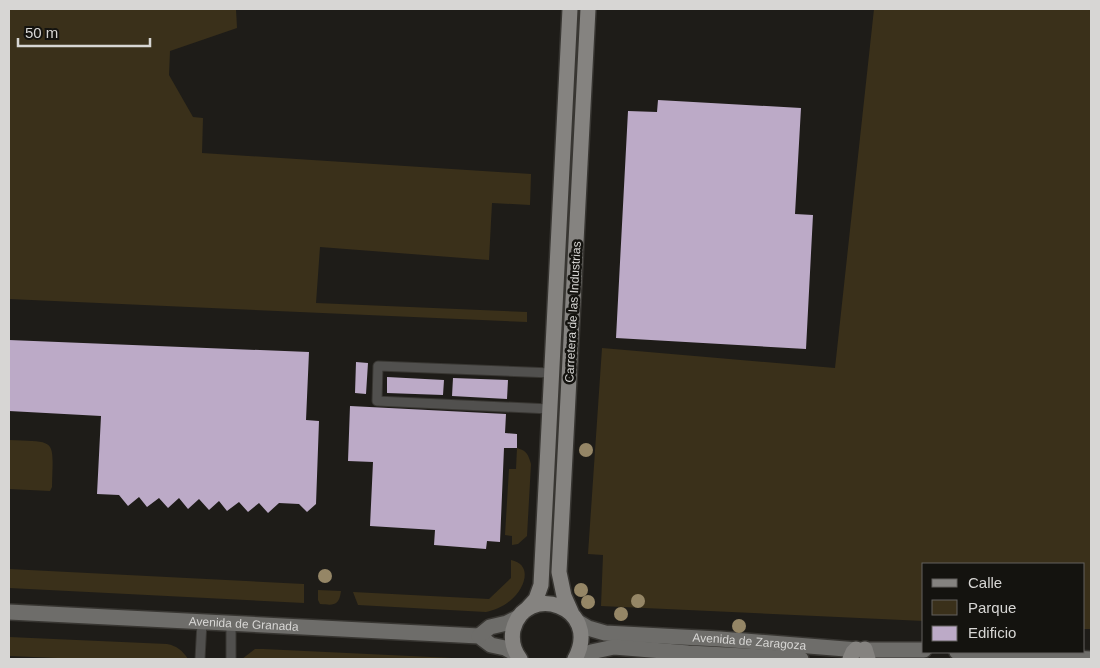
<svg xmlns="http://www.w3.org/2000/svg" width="1100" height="668" font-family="Arial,sans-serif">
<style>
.green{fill:#3a301a}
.building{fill:#bcaac7}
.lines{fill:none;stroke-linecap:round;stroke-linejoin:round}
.lane-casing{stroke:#383632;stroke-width:11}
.secondary-casing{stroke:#383632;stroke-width:18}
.primary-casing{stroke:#383632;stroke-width:18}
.lane{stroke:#51504e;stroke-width:9}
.secondary{stroke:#6e6d6a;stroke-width:15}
.primary{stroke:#858380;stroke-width:15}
.tree{fill:#958666}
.labels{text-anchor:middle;stroke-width:5;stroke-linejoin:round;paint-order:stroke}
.street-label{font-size:12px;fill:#d7d6d4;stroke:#14130f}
</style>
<rect width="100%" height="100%" fill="#1e1c18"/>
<!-- green -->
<path class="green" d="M9 9H236L237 28 170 51 169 75 193 117 203 118 202 153 531 174 530 205 492 203 489 260 320 247 316 303 527 312V322L9 299Z
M874 9H1091V629H1084V564H924V621L601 606 603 555 588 554 602 348 835 368Z
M9 440C58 442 53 438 52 487L50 491 9 489Z
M517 448C527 451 528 454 531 464L527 536 518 544 512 545V536L505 535 509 469H516Z
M511 560C534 565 524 589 511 600 503 607 495 610 486 612L358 605 353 592 489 599 511 578Z
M9 569 304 584V603L9 588Z
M318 590 341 591C339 607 333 605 320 604L318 600Z
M9 637 167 644C177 646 182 650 188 659H81L9 656Z
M255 649H263L473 659H242Z"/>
<!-- building -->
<path class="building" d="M658 100 801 108 795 214 813 215 806 349 616 338 628 111 657 112Z
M9 340 309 352 306 420 319 421 316 504 307 512 299 504 279 503 268 513 259 503 248 512 239 502 227 511 219 501 209 510 199 499 188 509 179 498 168 508 159 498 147 507 139 497 128 506 119 495 97 494 101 416 9 411Z
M356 362 368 363 366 394 355 393Z
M387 377 444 380 443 395 387 393Z
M453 378 508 380 507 399 452 396Z
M350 406 506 414 505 433 517 434V448H504L500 542 487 541 486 549 434 545 435 530 370 526 373 462 348 461Z"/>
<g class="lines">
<!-- lane casing -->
<g class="lane-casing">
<path id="lane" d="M550 409 377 401 378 366 552 373
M200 659 202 622
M231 659V623"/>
</g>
<!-- secondary casing -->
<g class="secondary-casing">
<g id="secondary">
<path id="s1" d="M9 612 479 636 491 645 505 648 516 654"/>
<path id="s2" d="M578 622 588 628 605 633 720 639 858 650H924"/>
<path d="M479 636 490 627 507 623 519 617"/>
<path d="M957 652 1091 659"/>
<path d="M575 659 591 652 614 647 688 653 801 659"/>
</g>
</g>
<!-- primary casing -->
<g class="primary-casing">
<path id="primary" d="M526 610 536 599 541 585 570 9
M572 614 564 596 559 572 588 9
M865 649 868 659
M520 659C514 651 511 641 513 630 525 581 603 606 575 659
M850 659 853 652 856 649"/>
</g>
<!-- lane -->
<use href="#lane" class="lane"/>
<!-- secondary -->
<use href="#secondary" class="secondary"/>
<!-- primary -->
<use href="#primary" class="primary"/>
</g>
<!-- trees -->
<g class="tree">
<circle cx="586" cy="450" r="7"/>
<circle cx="325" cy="576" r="7"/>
<circle cx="581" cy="590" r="7"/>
<circle cx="638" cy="601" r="7"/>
<circle cx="588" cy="602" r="7"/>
<circle cx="621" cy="614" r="7"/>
<circle cx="739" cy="626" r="7"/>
</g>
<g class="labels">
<!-- street labels -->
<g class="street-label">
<text transform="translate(573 312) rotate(-87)" y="4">Carretera de las Industrias</text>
<text dy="4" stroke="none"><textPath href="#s1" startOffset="235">Avenida de Granada</textPath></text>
<text dy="4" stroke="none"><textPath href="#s2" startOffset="174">Avenida de Zaragoza</textPath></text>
</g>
</g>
<!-- border -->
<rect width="1100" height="668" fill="none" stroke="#d7d6d4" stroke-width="20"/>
<!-- legend -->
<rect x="922" y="563" width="162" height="90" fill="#14130f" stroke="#62615e"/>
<rect x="932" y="579" width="25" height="8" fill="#858380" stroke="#62615e"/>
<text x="968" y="588" font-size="15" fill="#d7d6d4">Calle</text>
<rect x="932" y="600" width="25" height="15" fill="#3a301a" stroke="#62615e"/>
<text x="968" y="613" font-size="15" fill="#d7d6d4">Parque</text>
<rect x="932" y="626" width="25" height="15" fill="#bcaac7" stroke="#62615e"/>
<text x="968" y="638" font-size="15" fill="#d7d6d4">Edificio</text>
<!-- scale -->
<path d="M18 38v8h132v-8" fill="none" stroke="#d7d6d4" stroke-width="2.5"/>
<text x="25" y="38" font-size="15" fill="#d7d6d4" stroke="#14130f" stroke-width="4" paint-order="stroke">50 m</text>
</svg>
